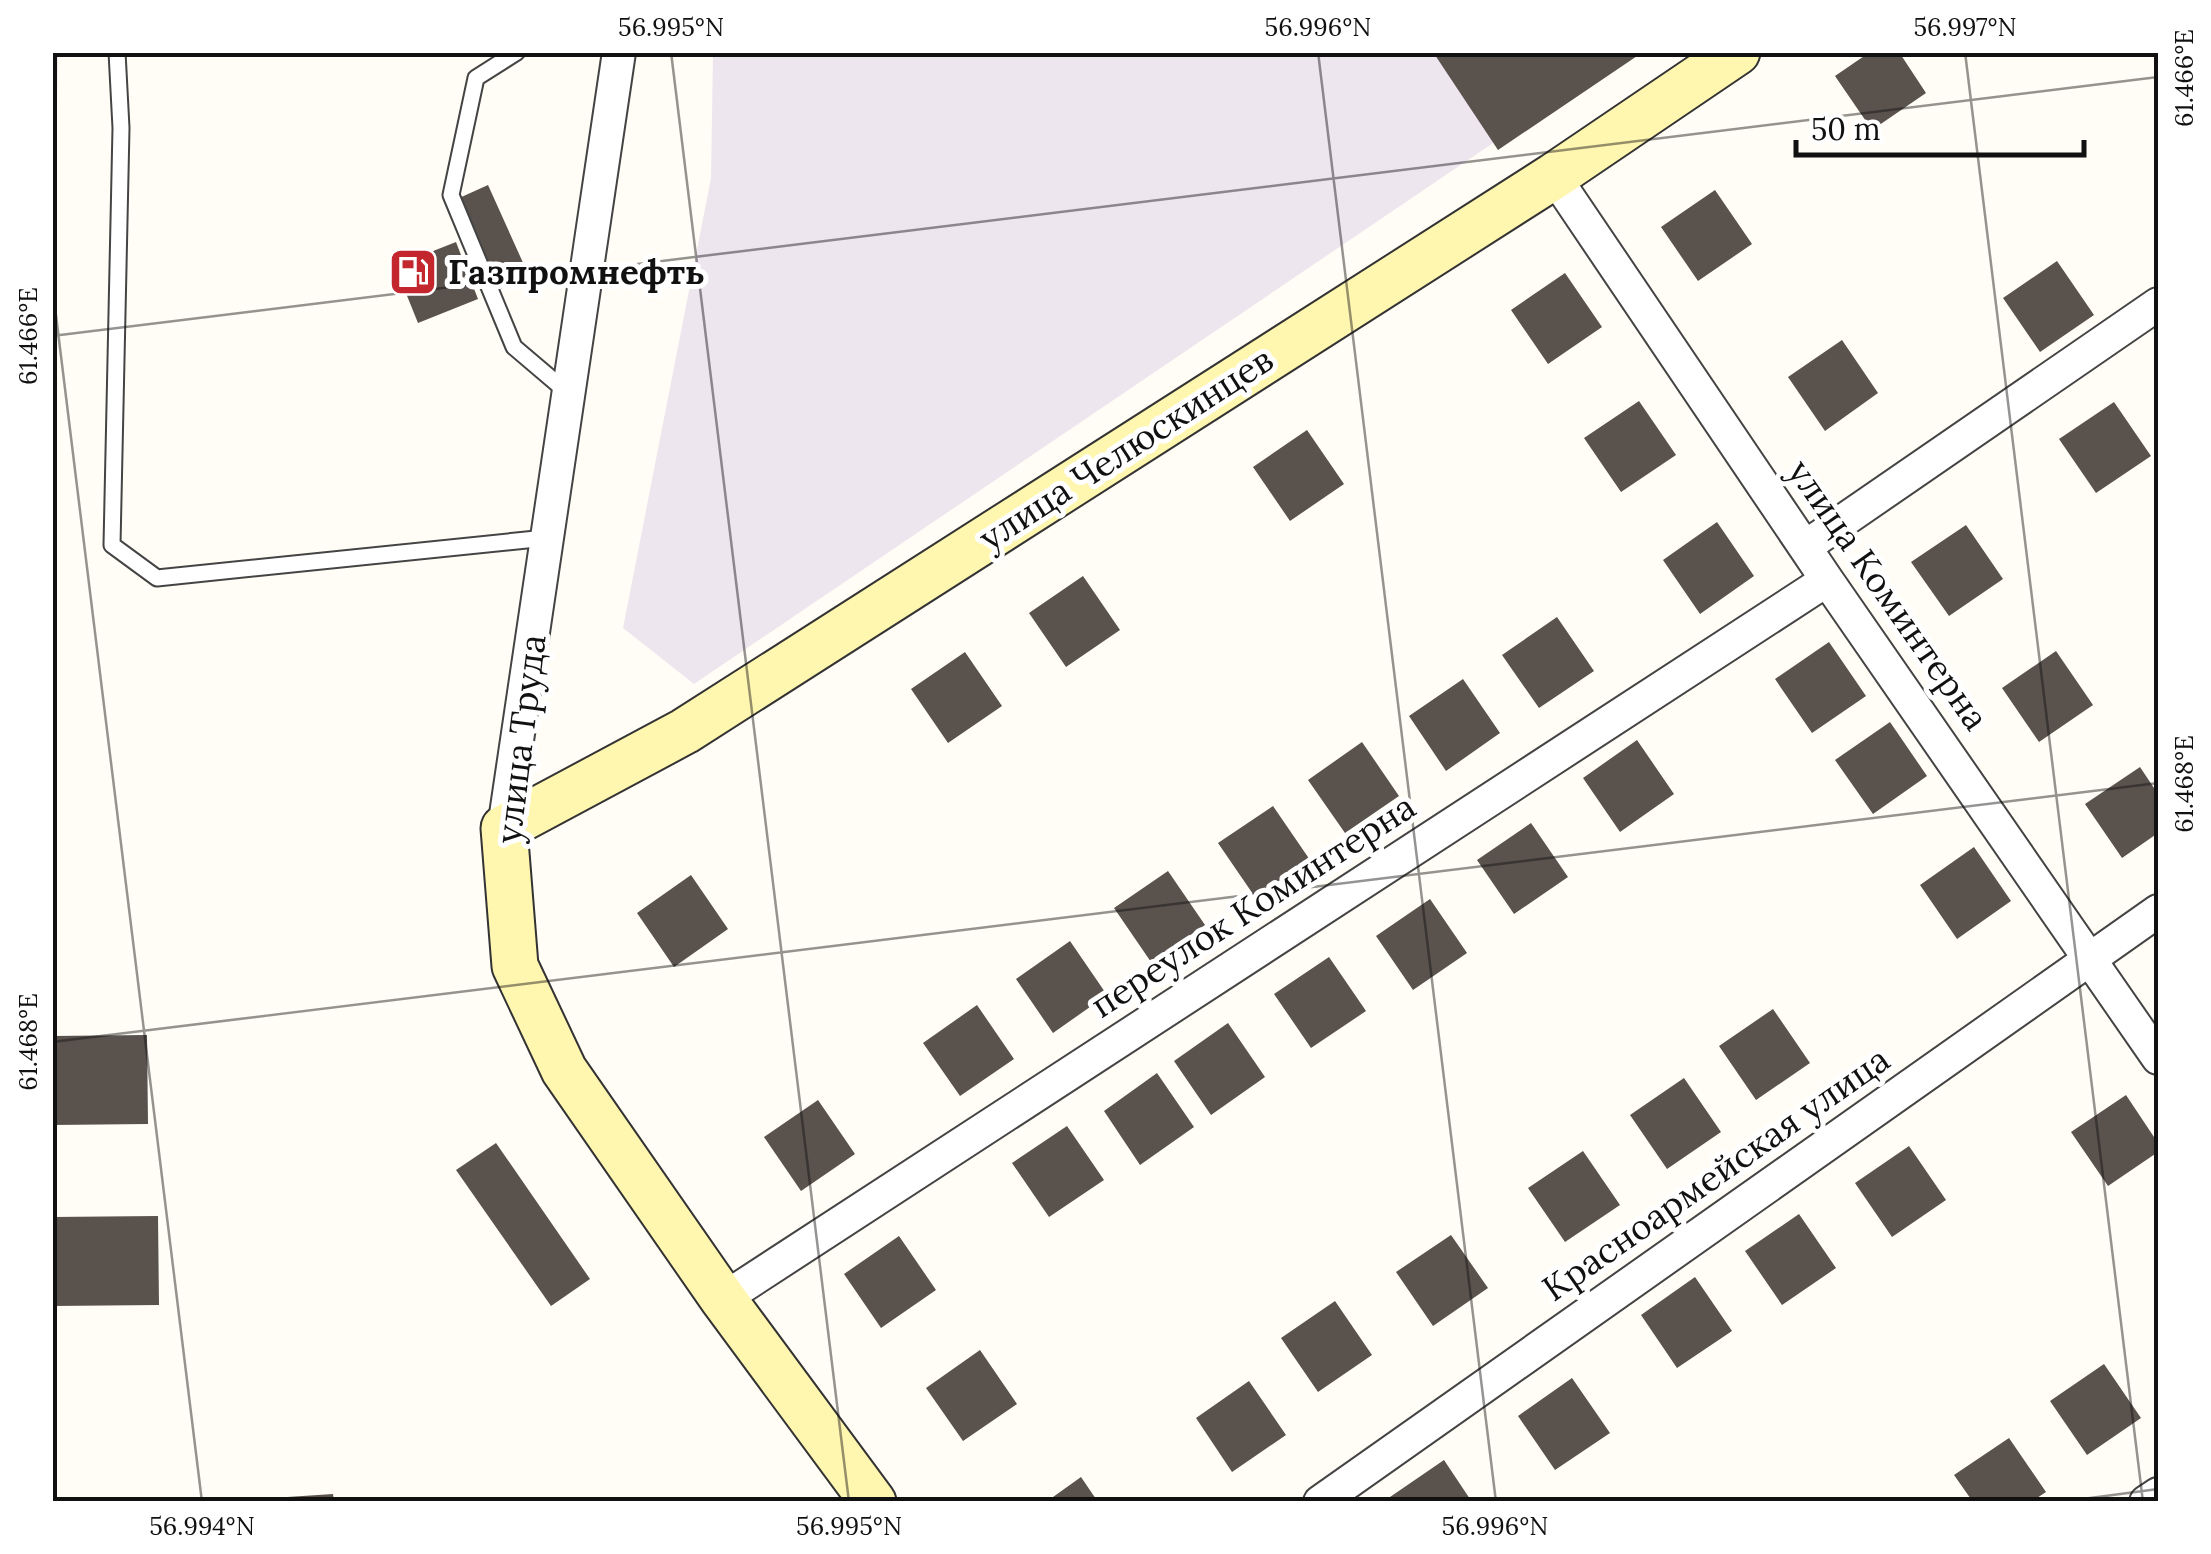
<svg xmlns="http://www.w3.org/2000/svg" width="2211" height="1554" font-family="Lora,serif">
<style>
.industrial{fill:#eee6ef}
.building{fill:#5a524d}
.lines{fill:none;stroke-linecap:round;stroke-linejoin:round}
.lane-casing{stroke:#444;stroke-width:19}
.street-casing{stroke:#444;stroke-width:36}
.secondary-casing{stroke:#333;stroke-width:49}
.lane{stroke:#fff;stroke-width:15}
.street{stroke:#fff;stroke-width:32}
.secondary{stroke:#fff6b0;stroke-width:45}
.ticks{fill:none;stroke:#111;stroke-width:2.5;stroke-opacity:0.45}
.labels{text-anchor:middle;stroke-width:10;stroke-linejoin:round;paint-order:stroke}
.poi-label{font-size:35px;font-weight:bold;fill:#111;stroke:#fff;text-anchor:start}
.street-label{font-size:35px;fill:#111;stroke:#fff}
.neatline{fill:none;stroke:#111;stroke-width:4}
.ticks-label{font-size:25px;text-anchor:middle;fill:#111}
</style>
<rect width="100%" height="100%" fill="#fffdf5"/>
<!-- industrial -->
<path class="industrial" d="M58 52V53L53 293 52 53Z
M713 53H1626L694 684 623 628 711 178Z"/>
<!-- building -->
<path class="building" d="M1433 52H1643L1498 150Z
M1870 52H1899L1926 93 1872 130 1835 76Z
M488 185 529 276 487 295 446 204Z
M1715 190 1752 244 1698 281 1661 227Z
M456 242 478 299 418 323 395 266Z
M2057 261 2094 315 2040 352 2003 298Z
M1565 273 1602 327 1548 364 1511 310Z
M1842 340 1878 393 1825 431 1788 377Z
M1639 401 1676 455 1621 492 1584 438Z
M2114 402 2151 456 2096 493 2059 439Z
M1307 430 1344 484 1290 521 1253 467Z
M1717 522 1754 576 1700 614 1663 560Z
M1966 525 2003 579 1949 616 1911 562Z
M1083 576 1120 630 1066 667 1029 613Z
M1557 617 1594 671 1539 708 1502 655Z
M1829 642 1866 696 1812 733 1775 679Z
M2056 651 2093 705 2039 742 2002 688Z
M965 652 1002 706 948 743 911 689Z
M1463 679 1500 733 1446 771 1409 716Z
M1890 722 1927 776 1873 814 1835 760Z
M1637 740 1674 794 1620 832 1583 778Z
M1362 742 1399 796 1345 833 1308 780Z
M2140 767 2158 794V833L2122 858 2085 804Z
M1273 806 1310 860 1255 897 1218 843Z
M1531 823 1568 877 1514 914 1477 860Z
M1974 847 2011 901 1957 939 1920 885Z
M1168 871 1205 925 1151 962 1114 908Z
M691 875 728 929 674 967 637 913Z
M1430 899 1467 953 1413 990 1376 936Z
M1070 941 1107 995 1053 1033 1016 979Z
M1329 957 1366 1011 1311 1048 1274 994Z
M977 1005 1014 1059 960 1096 923 1043Z
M1773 1009 1810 1063 1756 1100 1719 1046Z
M1228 1023 1265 1077 1211 1115 1174 1061Z
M147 1035 148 1124 52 1125V1036Z
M1157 1073 1194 1127 1140 1165 1104 1111Z
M1684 1078 1721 1132 1667 1169 1630 1115Z
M2126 1095 2158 1143V1152L2108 1186 2071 1132Z
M818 1100 855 1154 801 1191 764 1137Z
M1067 1126 1104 1180 1049 1217 1012 1163Z
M496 1143 590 1279 551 1306 456 1170Z
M1909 1146 1946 1200 1892 1237 1855 1183Z
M1583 1151 1620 1205 1565 1242 1528 1188Z
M1799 1214 1836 1268 1782 1305 1745 1251Z
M158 1216 159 1305 52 1306V1217Z
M1451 1235 1488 1288 1433 1326 1396 1272Z
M899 1236 936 1290 881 1328 844 1274Z
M1695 1277 1732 1331 1677 1368 1641 1315Z
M1335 1301 1372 1355 1318 1392 1281 1338Z
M980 1350 1017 1404 963 1441 926 1388Z
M2104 1364 2141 1418 2087 1455 2050 1401Z
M1572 1378 1610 1433 1555 1470 1518 1416Z
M1249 1381 1286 1435 1232 1472 1196 1418Z
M2009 1438 2046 1492 2031 1502H1973L1954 1475Z
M1444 1460 1472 1502H1393L1390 1497Z
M1081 1477 1098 1502H1046Z
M333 1494 334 1502H257V1499Z"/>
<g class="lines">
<!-- lane casing -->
<g class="lane-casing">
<path id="lane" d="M117 52 121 128 112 545 157 578 546 538
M517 52 476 78 451 195 514 347 567 392"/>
</g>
<!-- street casing -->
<g class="street-casing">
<path id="street" d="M1554 176 1827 580 2158 1058
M1805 547 2158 304
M504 828 619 52
M723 1299 1827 580
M1320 1502 2158 911
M2146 1502 2158 1494"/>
</g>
<!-- secondary casing -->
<g class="secondary-casing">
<path id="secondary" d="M873 1502 723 1299 564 1070 515 966 504 828 685 731 1554 176 1737 52"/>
</g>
<!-- lane -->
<use href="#lane" class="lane"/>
<!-- street -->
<use href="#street" class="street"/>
<!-- secondary -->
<use href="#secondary" class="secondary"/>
</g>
<!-- ticks -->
<path class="ticks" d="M671 52 849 1502M1318 52 1496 1502M1965 52 2143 1502M52 283 202 1502M52 336 2158 77M52 1042 2158 783M2060 1502 2158 1489"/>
<!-- icons -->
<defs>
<g id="fuel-square" transform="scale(2.5)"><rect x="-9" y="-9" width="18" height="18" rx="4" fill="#c4262e" stroke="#fff"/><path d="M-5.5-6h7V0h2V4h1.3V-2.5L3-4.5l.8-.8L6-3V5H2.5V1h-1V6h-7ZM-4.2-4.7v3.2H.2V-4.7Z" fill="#fff"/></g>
</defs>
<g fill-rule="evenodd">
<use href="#fuel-square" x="413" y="272"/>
</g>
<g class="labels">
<!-- poi labels -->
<g class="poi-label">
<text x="448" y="284">Газпромнефть</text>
</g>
<!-- street labels -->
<g class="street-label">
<text transform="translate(1126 449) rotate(-33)" y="12">улица Челюскинцев</text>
<text transform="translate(1888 595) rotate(55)" y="12">улица Коминтерна</text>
<text transform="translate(521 739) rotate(-83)" y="12">улица Труда</text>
<text transform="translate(1253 906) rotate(-33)" y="12">переулок Коминтерна</text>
<text transform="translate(1716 1174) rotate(-35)" y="12">Красноармейская улица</text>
</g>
</g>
<!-- border -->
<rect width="2211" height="1554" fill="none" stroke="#ffffff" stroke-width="110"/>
<!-- scale -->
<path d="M1796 140v15h288v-15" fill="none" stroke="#111111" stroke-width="5"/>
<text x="1811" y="140" font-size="30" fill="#111111" stroke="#ffffff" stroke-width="8" paint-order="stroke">50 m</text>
<rect x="55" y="55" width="2101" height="1444" class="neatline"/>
<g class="ticks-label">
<text x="671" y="36">56.995°N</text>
<text x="1318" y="36">56.996°N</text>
<text x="1965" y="36">56.997°N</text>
<text transform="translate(2184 78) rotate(-90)" y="9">61.466°E</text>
<text transform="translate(28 336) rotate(-90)" y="9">61.466°E</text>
<text transform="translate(2184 784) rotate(-90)" y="9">61.468°E</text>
<text transform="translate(28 1042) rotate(-90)" y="9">61.468°E</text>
<text x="202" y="1535">56.994°N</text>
<text x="849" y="1535">56.995°N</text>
<text x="1495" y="1535">56.996°N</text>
</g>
</svg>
